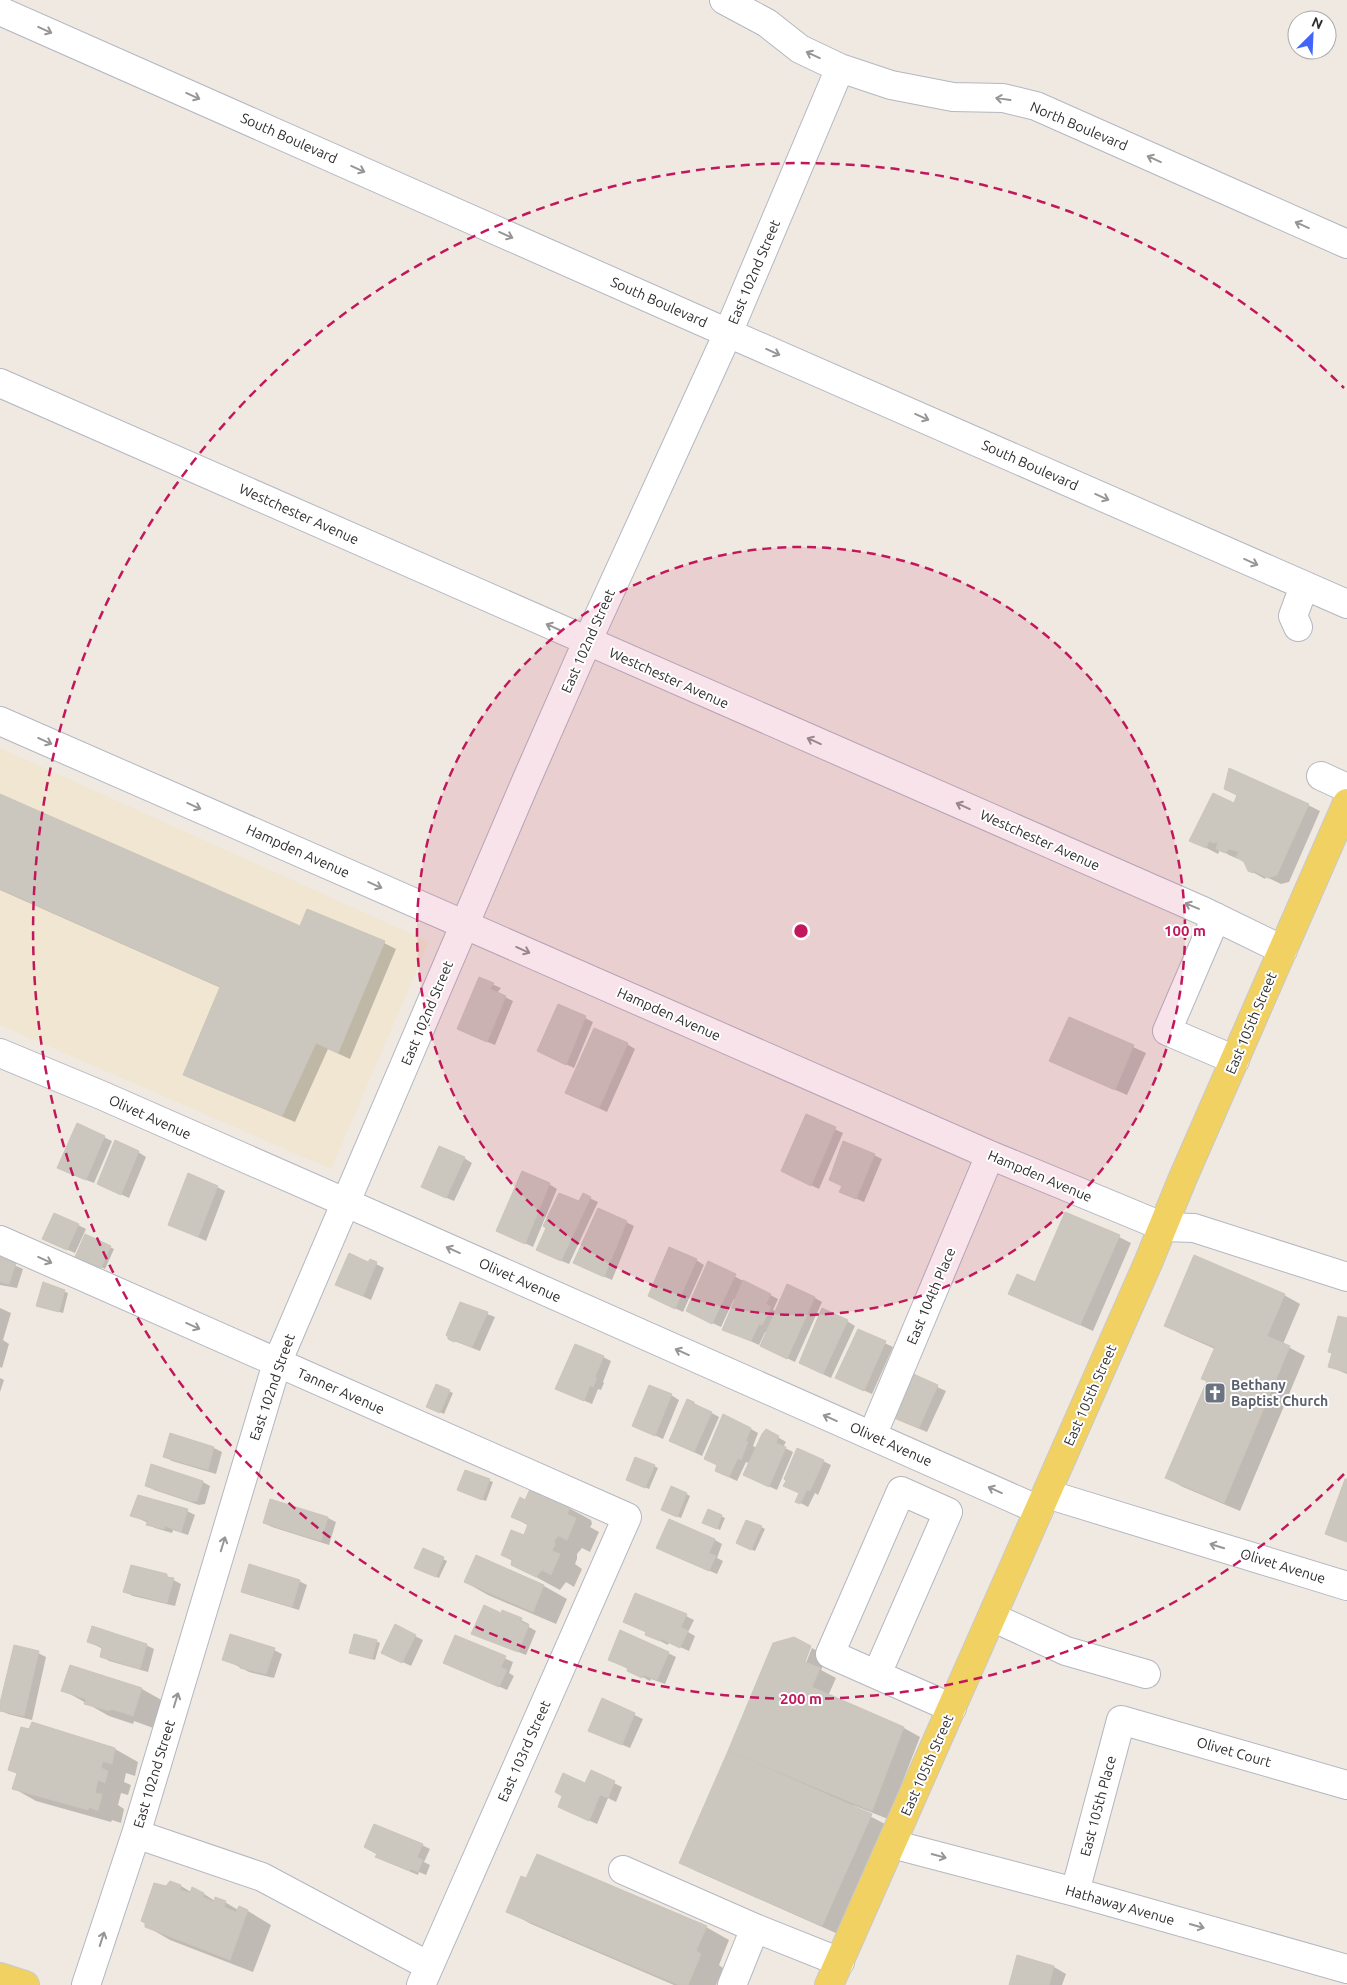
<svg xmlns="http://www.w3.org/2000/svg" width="1347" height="1985" font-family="Ubuntu,sans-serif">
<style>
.education{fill:#f0e6d1}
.shadow{fill:#0003}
.building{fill:#cbc7bf;stroke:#cbc5ba}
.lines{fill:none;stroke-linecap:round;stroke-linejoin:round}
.minor-casing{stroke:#b4b7c1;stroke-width:30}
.major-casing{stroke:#c9c9c9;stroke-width:30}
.minor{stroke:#fff;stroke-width:28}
.major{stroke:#f2d163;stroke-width:28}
.oneway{stroke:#969696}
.ring{fill:none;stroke:#c2185b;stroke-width:2.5;stroke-dasharray:9 6}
.labels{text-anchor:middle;stroke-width:4;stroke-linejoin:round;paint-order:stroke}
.street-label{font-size:14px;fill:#2e2e2e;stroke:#fff}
.worship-label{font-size:14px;font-weight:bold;fill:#5b616d;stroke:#fff;text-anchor:start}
.centre{fill:#c2185b;stroke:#fff;stroke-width:2.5}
.ring-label{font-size:15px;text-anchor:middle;font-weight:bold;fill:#c2185b;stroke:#fff;stroke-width:4;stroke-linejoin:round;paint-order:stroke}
</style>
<rect width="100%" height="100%" fill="#efe9e1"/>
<!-- education -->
<path class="education" d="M0 748 429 942 331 1169 0 1025Z"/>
<!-- shadow -->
<path class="shadow" d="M1226 789 1308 805 1320 811 1289 882 1281 884 1266 877 1265 879 1249 870 1245 861 1239 857 1238 859 1229 855 1220 850 1218 854 1191 840 1234 805 1238 796Z
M0 796 301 928 384 943 396 949 350 1059 328 1049 295 1122 197 1081 185 1074 221 988 0 890Z
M480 979 501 988 497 993 513 1001 495 1045 466 1033Z
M585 1018 593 1022 574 1068 546 1055Z
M1070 1018 1146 1053 1127 1095 1063 1067Z
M627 1044 635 1049 607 1112 574 1097Z
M807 1116 843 1133 819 1189 790 1175Z
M78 1125 112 1141 94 1183 66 1172Z
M138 1152 146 1157 129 1198 99 1184Z
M874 1155 882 1159 864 1202 841 1192Z
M464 1158 472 1163 454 1201 430 1191Z
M549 1184 557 1189 533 1247 506 1234Z
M217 1187 225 1191 206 1241 169 1224Z
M583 1195 598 1202 569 1264 545 1254Z
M626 1222 634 1226 612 1280 582 1267Z
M78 1225 86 1229 75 1253 52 1243Z
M86 1236 114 1249 105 1269 80 1258Z
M1119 1237 1131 1243 1093 1331 1010 1293 1035 1283Z
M0 1259 23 1269 17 1288 0 1285Z
M696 1260 704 1265 683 1312 657 1300Z
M370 1261 384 1268 371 1300 337 1285 369 1264Z
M709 1263 778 1299 773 1310 776 1311 815 1298 822 1302 795 1362 768 1349 767 1333 765 1332 759 1345 724 1329 736 1300 734 1299 721 1327 695 1315Z
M43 1284 68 1293 63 1313 41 1307Z
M1284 1295 1300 1304 1283 1344 1305 1356 1240 1511 1183 1487 1167 1478 1208 1381 1215 1349 1181 1334 1165 1325Z
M461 1304 495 1317 480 1351 449 1339Z
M0 1308 11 1313 3 1340 9 1344 2 1368 0 1367Z
M1347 1320V1374L1330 1367 1333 1354 1329 1351Z
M847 1321 855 1326 831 1378 808 1367Z
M859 1331 893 1347 872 1394 845 1382Z
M603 1357 611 1361 603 1382 604 1383 601 1390 598 1389 592 1404 557 1389Z
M909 1374 946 1391 927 1432 898 1420Z
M0 1378 4 1380 0 1392Z
M437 1386 453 1393 444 1414 431 1408Z
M671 1395 679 1400 663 1439 634 1426Z
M688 1400 719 1417 702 1456 679 1445Z
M751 1429 758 1433 753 1446 757 1448 766 1430 786 1442 783 1447 793 1452 777 1490 753 1479 750 1464 746 1462 737 1481 716 1471Z
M170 1434 214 1448 222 1452 216 1474 172 1461 164 1456Z
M823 1461 831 1465 818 1495 815 1493 808 1507 797 1501Z
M152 1465 203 1482 210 1486 205 1504 199 1505 154 1490 146 1485Z
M654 1466 658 1468 649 1489 631 1481Z
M466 1472 493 1482 486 1501 462 1492Z
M686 1494 690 1496 681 1518 666 1512Z
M271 1501 328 1518 336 1522 329 1545 272 1527 264 1523Z
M525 1502 567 1507 591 1520 592 1524 590 1527 599 1532 590 1552 582 1548 577 1554V1559L575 1564 582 1569 574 1587 566 1582 560 1590 512 1564 513 1561 502 1555 524 1536 529 1526 513 1517Z
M709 1510 725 1518 720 1530 707 1524Z
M187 1511 195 1515 188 1535 173 1530 172 1533 155 1528 148 1524V1523L132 1515Z
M761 1527 765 1529 755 1551 741 1545Z
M715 1540 722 1544 717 1558 723 1561 717 1574 665 1552Z
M423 1549 447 1561 439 1578 419 1570Z
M476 1557 544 1586 567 1599 556 1624 488 1595 465 1582Z
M166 1576 181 1584 175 1606 133 1596 125 1592Z
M299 1581 307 1585 299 1610 250 1595 242 1591Z
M503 1611 529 1624V1627L536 1631 526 1655 472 1633 502 1614Z
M686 1616 694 1620 688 1632 695 1636 689 1651 669 1642 668 1645 654 1638 647 1632 624 1622Z
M415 1636 423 1640 411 1666 390 1656Z
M456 1637 513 1662 509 1673 514 1676 507 1690 445 1663Z
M376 1641 380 1643 375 1660 351 1653Z
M89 1642 146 1645 154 1649 148 1672 109 1661 102 1656 103 1649Z
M774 1644 804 1668 812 1648 827 1656 821 1670 836 1678 828 1696 904 1728 920 1737 888 1819 853 1805 852 1807 887 1825 838 1934 696 1871 681 1862 729 1752Z
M274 1650 282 1654 274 1678 249 1672 224 1659Z
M38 1653 46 1657 32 1720 8 1714 0 1710Z
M668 1653 676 1657 665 1684 651 1679 650 1681 617 1663Z
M71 1666 142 1689 165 1702 156 1729 134 1721 133 1724 109 1716 63 1690Z
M602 1700 643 1719 630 1748 597 1734Z
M115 1749 138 1762 135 1776 126 1773 124 1782 131 1785 128 1795 121 1793 118 1805 124 1809 121 1823 112 1820 111 1822 36 1801 13 1788 17 1774 9 1769Z
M591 1772 622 1787 616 1802 608 1798 597 1824 567 1811 586 1784Z
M422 1845 430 1849 424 1862 430 1865 426 1875 419 1872 418 1875 385 1861Z
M181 1886 191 1892 204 1894 215 1901 225 1902 238 1910 239 1908 248 1911 271 1925 253 1972 170 1940 146 1926 167 1887Z
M508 1911 706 1927 729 1940 719 1965 723 1968 716 1985H674L531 1924Z
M1018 1957 1054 1967 1066 1974 1062 1985H1010Z"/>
<!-- building -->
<path class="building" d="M1229 768 1309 804 1277 875 1268 878 1254 871 1253 873 1248 871 1244 862 1236 857 1239 852 1229 849 1225 853 1216 849 1218 841 1214 843 1209 841 1206 848 1189 841 1213 793 1234 803 1237 795 1224 789Z
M0 794 300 926 307 909 385 941 338 1053 316 1043 282 1116 183 1075 220 987 0 889Z
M479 977 494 983 490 989 506 996 487 1042 457 1029Z
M558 1004 586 1016 566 1065 537 1051Z
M1069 1017 1134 1045 1115 1090 1049 1061Z
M594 1028 628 1043 599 1108 565 1093Z
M806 1114 836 1127 811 1186 781 1171Z
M77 1123 105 1136 86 1180 57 1168Z
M115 1140 139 1151 121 1195 97 1184Z
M843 1141 875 1154 856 1199 839 1192 842 1186 829 1180Z
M439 1146 465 1157 446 1198 421 1187Z
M522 1171 550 1183 525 1244 496 1231Z
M188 1173 218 1186 198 1237 168 1225Z
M559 1193 579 1201 583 1193 591 1197 561 1261 536 1250 546 1228 543 1226Z
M598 1208 627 1221 604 1277 573 1263Z
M1065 1212 1120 1235 1080 1325 1008 1294 1017 1274 1035 1282Z
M54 1213 79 1224 67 1250 42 1239Z
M85 1234 111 1246 101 1268 75 1257Z
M669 1247 697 1259 675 1309 648 1296Z
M349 1253 368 1262 370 1259 377 1262 363 1296 335 1285Z
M1194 1255 1285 1294 1267 1336 1290 1346 1224 1503 1165 1478 1207 1381 1201 1379 1215 1347 1164 1326Z
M0 1257 16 1263 9 1284 0 1282Z
M708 1261 736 1274 712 1324 686 1311Z
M743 1280 771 1294 766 1304 771 1307 762 1325 759 1324 751 1341 722 1330Z
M43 1282 65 1290 59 1312 36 1306Z
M787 1284 815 1297 787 1359 760 1346Z
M460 1302 488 1312 472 1347 456 1341 454 1342 448 1339V1337L446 1335Z
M822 1308 848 1320 823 1374 799 1363Z
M1338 1316 1347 1318V1372L1328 1367 1332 1353 1328 1352Z
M858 1329 886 1341 864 1391 835 1378Z
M575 1344 604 1356 595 1377 597 1378 593 1387 590 1385 584 1401 555 1389Z
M909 1372 938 1385 919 1428 889 1416Z
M436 1384 450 1390 440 1413 426 1407Z
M649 1385 672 1394 655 1436 632 1426Z
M687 1399 694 1402V1404L712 1412 694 1452 669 1441Z
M723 1414 751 1428 746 1441 748 1442 741 1460 738 1458 729 1477 715 1471 717 1465 704 1459Z
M766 1429 779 1436 776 1443 786 1447 769 1487 743 1475 762 1434Z
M170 1433 214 1447 208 1470 163 1457Z
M797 1448 824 1460 810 1491 807 1490 800 1504 795 1502 799 1493 783 1486 786 1481 784 1479Z
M635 1457 655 1465 645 1488 626 1480Z
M151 1464 203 1481 197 1501H190L145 1486Z
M465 1470 490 1479 482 1500 457 1490Z
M1345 1479H1347V1542L1325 1534Z
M671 1486 687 1493 677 1517 661 1510Z
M530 1489 568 1506 569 1510 567 1514 576 1518 567 1540 558 1536 554 1541 555 1545 552 1551 560 1554 551 1575 542 1570 536 1577 511 1565 512 1560 501 1555 511 1530 524 1535 528 1524 511 1517 520 1497 525 1500Z
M138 1495 188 1509 181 1532 165 1526 164 1529 146 1525 148 1521 130 1516Z
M270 1499 328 1517 321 1541 263 1523Z
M708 1509 722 1515 717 1529 702 1523Z
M669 1519 715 1539 709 1553 716 1556 709 1571 656 1548Z
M746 1520 762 1526 751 1550 736 1543Z
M423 1548 444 1557 436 1577 414 1568Z
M476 1555 544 1585 533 1612 464 1582Z
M249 1564 300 1580 292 1607 241 1592Z
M131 1565 167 1574V1577L174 1578 167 1603 123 1592Z
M635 1593 687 1614 681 1627 688 1631 680 1648 661 1639 660 1641 645 1635 646 1632 623 1622Z
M484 1605 501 1613 502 1610 522 1618 521 1622 529 1625 518 1652 471 1634Z
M395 1624 416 1635 402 1663 381 1653Z
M92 1626 147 1644 140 1669 100 1657 102 1647 87 1642Z
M620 1630 669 1652 657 1680 643 1675 642 1678 627 1671 628 1668 608 1660Z
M230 1634 275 1648 266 1674 240 1668V1666L222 1660Z
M354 1634 377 1640 372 1659 349 1653Z
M455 1635 506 1656 501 1667 507 1670 499 1687 443 1663Z
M794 1637 811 1646 805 1662 820 1668 812 1687 904 1727 872 1811 728 1751 773 1643Z
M14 1645 39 1651 24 1716 0 1711V1703Z
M70 1665 142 1688 133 1716 111 1709 110 1711 84 1704 86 1699 61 1691Z
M602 1698 635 1713 622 1745 588 1731Z
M32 1722 115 1748 112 1764 103 1761 101 1768 108 1771 105 1783 98 1780 95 1793 102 1794 98 1811 89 1807 88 1810 12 1789 17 1773 8 1770 21 1727 29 1729Z
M728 1751 872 1814 822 1926 679 1863Z
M591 1770 615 1781 608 1798 600 1795 589 1821 558 1807 562 1796 555 1792 563 1773 585 1783Z
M374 1824 423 1844 417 1857 423 1860 418 1872 411 1869 410 1871 375 1857 377 1854 364 1847Z
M537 1854 707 1926 696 1951 701 1954 688 1985H679L506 1912 521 1876 526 1878Z
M170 1881 181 1885 180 1890 190 1893 192 1887 204 1893 203 1897 214 1902 215 1897 226 1901 224 1907 236 1912 239 1906 248 1910 230 1960 145 1927V1923L141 1921 154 1883 166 1886Z
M1017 1955 1054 1966 1049 1985H1009Z"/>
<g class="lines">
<!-- minor casing -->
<g class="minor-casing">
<path id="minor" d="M724 0 767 23 800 49 840 68 891 85 953 97 1003 98 1036 106 1347 244
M0 11 728 333 1347 604
M0 383 1203 911 1283 950
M1298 627 1293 616 1304 586
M0 721 990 1155 1164 1227 1194 1228 1347 1277
M1321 776 1347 788
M1216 917 1167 1031 1235 1060
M0 1053 101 1095 324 1193 1039 1510
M0 1240 627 1517 421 1985
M872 1436 990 1155
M1047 1494 1347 1586
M992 1617 1066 1651 1146 1674
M877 1674 948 1512 901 1491 830 1654 952 1708
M136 1834 262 1877 429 1966
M892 1844 1075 1892 1347 1969
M623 1870 755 1928 840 1962
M1075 1892 1121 1720 1347 1785
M86 1985 136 1834 277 1363 526 781 587 642 728 333 840 68
M732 1985 755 1928"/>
</g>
<!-- major casing -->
<g class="major-casing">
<path id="major" d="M0 1977 25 1985
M829 1985 1148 1263 1182 1180 1347 803"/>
</g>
<!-- minor -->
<use href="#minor" class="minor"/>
<!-- major -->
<use href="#major" class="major"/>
</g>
<!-- one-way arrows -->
<defs><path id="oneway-shaft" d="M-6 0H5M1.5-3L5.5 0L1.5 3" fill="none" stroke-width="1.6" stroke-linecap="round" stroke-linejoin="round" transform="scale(1.25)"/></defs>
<g class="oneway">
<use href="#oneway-shaft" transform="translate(45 30) rotate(24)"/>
<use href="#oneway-shaft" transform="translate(813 55) rotate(-155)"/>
<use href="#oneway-shaft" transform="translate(193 96) rotate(24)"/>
<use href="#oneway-shaft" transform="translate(1003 99) rotate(-172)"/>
<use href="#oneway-shaft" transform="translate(1154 159) rotate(-156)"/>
<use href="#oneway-shaft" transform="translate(358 169) rotate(24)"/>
<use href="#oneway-shaft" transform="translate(1302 225) rotate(-156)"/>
<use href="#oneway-shaft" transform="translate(506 235) rotate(24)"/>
<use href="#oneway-shaft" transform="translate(773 352) rotate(24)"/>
<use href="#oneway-shaft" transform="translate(922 417) rotate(24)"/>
<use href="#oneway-shaft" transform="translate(1102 497) rotate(24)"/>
<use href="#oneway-shaft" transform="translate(1251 562) rotate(24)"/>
<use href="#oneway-shaft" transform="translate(553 627) rotate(-156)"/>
<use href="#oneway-shaft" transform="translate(45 741) rotate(24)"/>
<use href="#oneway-shaft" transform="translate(814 741) rotate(-156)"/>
<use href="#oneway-shaft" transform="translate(194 806) rotate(24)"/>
<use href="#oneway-shaft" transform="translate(963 806) rotate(-156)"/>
<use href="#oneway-shaft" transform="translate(375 885) rotate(24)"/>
<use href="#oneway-shaft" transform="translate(1192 906) rotate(-157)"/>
<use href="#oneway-shaft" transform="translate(523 950) rotate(24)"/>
<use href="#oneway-shaft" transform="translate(453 1250) rotate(-156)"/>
<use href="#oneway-shaft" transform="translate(45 1260) rotate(24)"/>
<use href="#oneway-shaft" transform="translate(193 1326) rotate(24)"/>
<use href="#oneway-shaft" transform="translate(682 1352) rotate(-156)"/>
<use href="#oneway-shaft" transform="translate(830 1418) rotate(-156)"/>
<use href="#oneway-shaft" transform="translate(995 1490) rotate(-156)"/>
<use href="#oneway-shaft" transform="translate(223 1544) rotate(-73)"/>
<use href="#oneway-shaft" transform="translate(1217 1546) rotate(-163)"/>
<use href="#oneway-shaft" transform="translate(176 1700) rotate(-73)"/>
<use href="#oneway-shaft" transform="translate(939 1856) rotate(15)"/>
<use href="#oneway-shaft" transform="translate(1197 1926) rotate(16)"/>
<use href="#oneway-shaft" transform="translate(102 1939) rotate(-72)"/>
</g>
<!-- distance rings -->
<circle cx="801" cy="931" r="384" fill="#c2185b" fill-opacity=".12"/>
<g class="ring">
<circle cx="801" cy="931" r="384"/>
<path d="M1344 1474A768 768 0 1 1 1344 388"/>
</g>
<!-- icons -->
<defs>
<g id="church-square" transform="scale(1.125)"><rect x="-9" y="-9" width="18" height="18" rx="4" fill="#6b7280" stroke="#fff"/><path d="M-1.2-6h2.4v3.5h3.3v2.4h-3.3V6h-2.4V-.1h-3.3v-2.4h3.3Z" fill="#fff"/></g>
</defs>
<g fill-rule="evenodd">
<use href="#church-square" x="1215" y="1393"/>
</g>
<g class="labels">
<!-- street labels -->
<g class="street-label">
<text transform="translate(1079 126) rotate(23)" y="5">North Boulevard</text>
<text transform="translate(289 138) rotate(24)" y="5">South Boulevard</text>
<text transform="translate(754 272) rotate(-67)" y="5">East 102nd Street</text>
<text transform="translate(659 302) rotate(24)" y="5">South Boulevard</text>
<text transform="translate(1030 465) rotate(24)" y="5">South Boulevard</text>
<text transform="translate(299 514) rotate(24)" y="5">Westchester Avenue</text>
<text transform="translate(588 641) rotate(-66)" y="5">East 102nd Street</text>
<text transform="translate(669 678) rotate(24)" y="5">Westchester Avenue</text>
<text transform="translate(1040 840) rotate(24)" y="5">Westchester Avenue</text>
<text transform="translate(298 851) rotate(24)" y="5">Hampden Avenue</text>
<text transform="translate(427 1013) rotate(-67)" y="5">East 102nd Street</text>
<text transform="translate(669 1014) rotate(24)" y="5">Hampden Avenue</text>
<text transform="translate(1251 1023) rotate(-67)" y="5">East 105th Street</text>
<text transform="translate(150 1117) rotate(24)" y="5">Olivet Avenue</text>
<text transform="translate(1040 1176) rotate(23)" y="5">Hampden Avenue</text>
<text transform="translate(520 1280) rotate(24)" y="5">Olivet Avenue</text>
<text transform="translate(931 1296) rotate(-67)" y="5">East 104th Place</text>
<text transform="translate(272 1387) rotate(-71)" y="5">East 102nd Street</text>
<text transform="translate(341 1391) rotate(24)" y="5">Tanner Avenue</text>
<text transform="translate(1090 1395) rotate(-66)" y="5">East 105th Street</text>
<text transform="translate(891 1444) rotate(24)" y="5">Olivet Avenue</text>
<text transform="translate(1283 1566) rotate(17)" y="5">Olivet Avenue</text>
<text transform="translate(524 1751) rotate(-66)" y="5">East 103rd Street</text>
<text transform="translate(1234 1752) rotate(16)" y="5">Olivet Court</text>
<text transform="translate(927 1765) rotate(-66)" y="5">East 105th Street</text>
<text transform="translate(154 1774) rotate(-73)" y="5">East 102nd Street</text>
<text transform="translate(1098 1806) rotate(-75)" y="5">East 105th Place</text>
<text transform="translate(1120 1905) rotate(16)" y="5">Hathaway Avenue</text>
</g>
<!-- worship labels -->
<g class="worship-label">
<text x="1231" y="1390">Bethany<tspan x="1231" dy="16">Baptist Church</tspan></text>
</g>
</g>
<circle cx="801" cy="931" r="8" class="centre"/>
<g class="ring-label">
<text x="1185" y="936">100 m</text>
<text x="801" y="1704">200 m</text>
</g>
<!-- north arrow -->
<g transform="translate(1312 35) rotate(24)"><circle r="24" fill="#ffffff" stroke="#ababab"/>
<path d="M0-4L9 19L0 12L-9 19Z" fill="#4264fb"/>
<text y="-8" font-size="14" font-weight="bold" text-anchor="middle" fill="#2e2e2e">N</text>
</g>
</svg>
